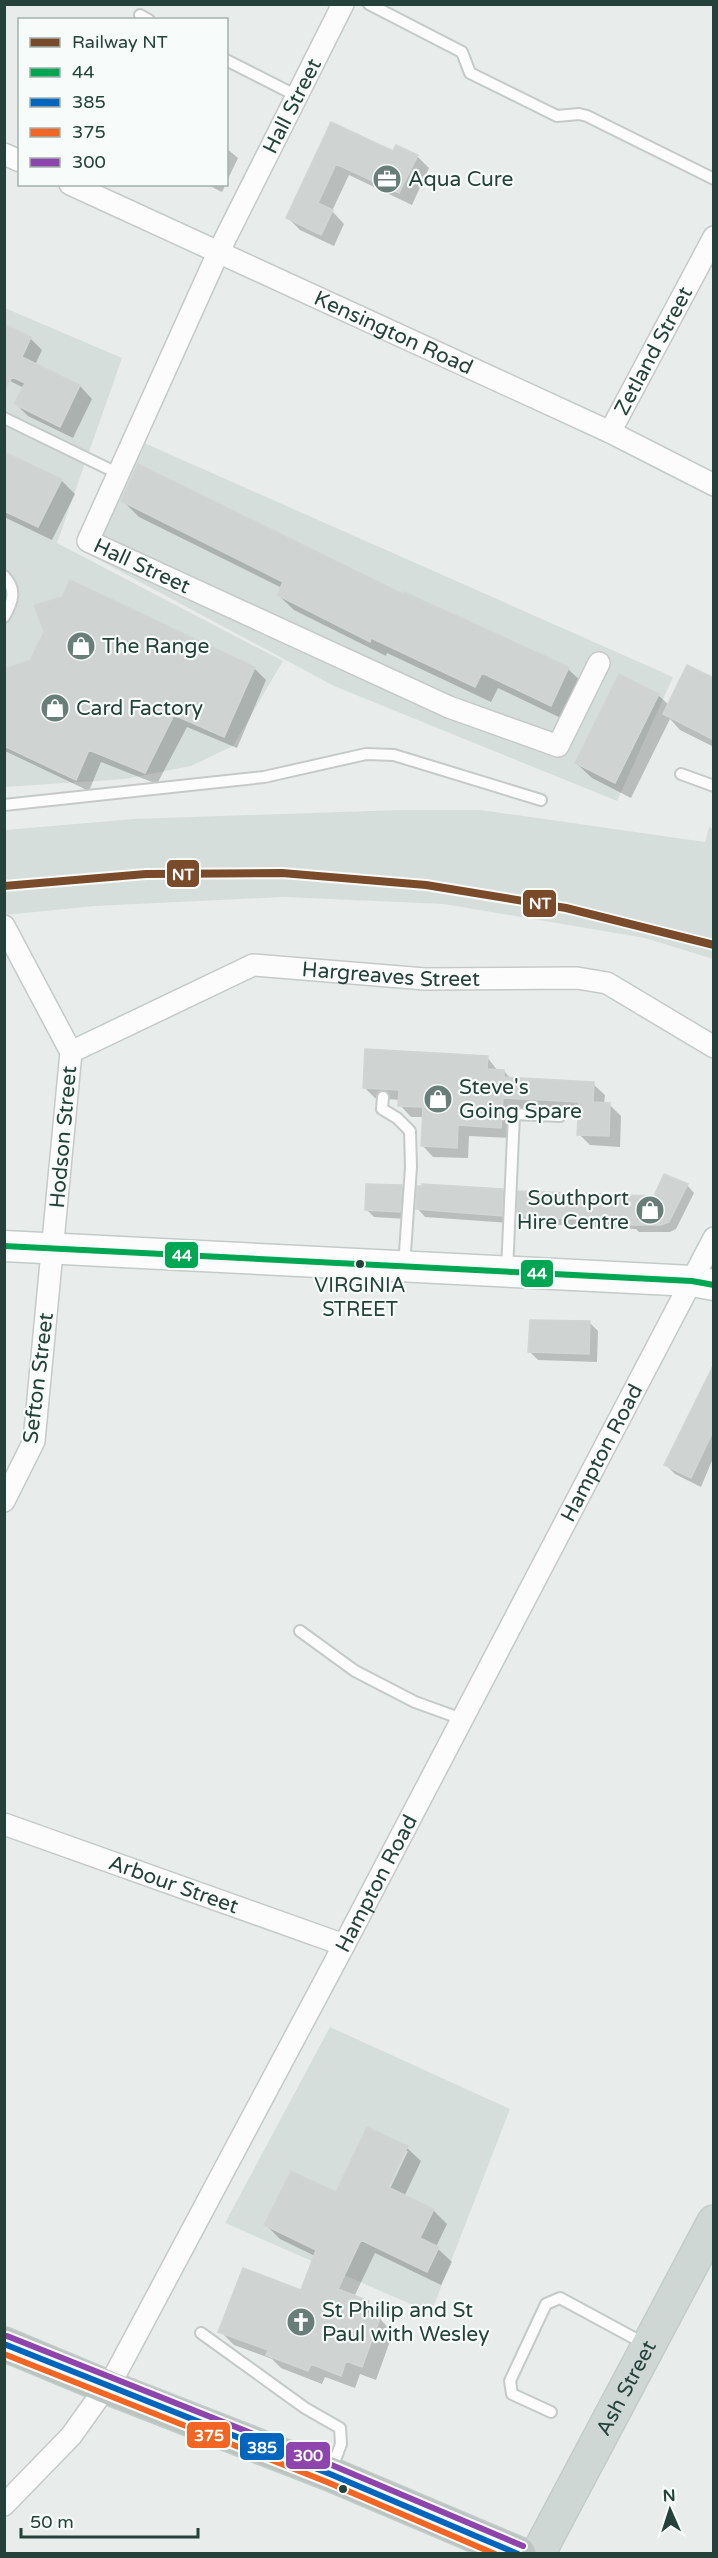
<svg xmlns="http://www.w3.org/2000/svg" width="718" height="2558" font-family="'Varela Round',sans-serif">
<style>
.built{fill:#d6dedb}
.shadow{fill:#0003;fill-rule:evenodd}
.building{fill:#cfd4d2;stroke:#d1d6d4;stroke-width:1.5}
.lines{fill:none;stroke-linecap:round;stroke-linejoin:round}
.lane-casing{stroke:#c5cac8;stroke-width:14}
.street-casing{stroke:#c5cac8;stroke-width:24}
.secondary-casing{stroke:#c3cbc8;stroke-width:33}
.primary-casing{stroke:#c3ccc9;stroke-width:36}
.highway-casing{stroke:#c3ccc9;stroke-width:36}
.lane{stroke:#fcfcfc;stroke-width:10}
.street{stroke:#fcfcfc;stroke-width:21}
.secondary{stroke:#fcfcfc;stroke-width:30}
.primary{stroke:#cfd7d5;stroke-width:33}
.highway{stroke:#bcc4c2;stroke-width:33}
.bus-1-casing{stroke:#f7fbf9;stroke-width:10}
.bus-2-casing{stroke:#f7fbf9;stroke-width:10}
.bus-3-casing{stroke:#f7fbf9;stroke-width:10}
.bus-4-casing{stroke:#f7fbf9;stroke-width:10}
.bus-1{stroke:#00a651;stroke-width:6}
.bus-2{stroke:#0065bd;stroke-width:6}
.bus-3{stroke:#f26522;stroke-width:6}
.bus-4{stroke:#8e44ad;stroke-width:6}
.rail-1-casing{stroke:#f7fbf9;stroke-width:12}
.rail-1{stroke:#7a4b2a;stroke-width:8}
.bus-dot{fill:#24423a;stroke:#f7fbf9;stroke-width:2}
.labels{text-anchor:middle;stroke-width:4.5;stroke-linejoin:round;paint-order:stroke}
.bus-label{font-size:20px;fill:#24423a;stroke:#f7fbf9}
.street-label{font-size:21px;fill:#24423a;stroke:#f7fbf9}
.poi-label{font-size:21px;fill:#24423a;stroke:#f7fbf9;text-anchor:start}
.line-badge{stroke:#f7fbf9;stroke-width:2}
.badge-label{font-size:16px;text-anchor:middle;font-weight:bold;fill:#fff}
</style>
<rect width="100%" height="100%" fill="#e8edeb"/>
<!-- built -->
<path class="built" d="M5 308 122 358 57 543 283 661 233 746 191 766 125 779 5 787Z
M142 442 673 677 617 801 334 686 88 554Z
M399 810H481L705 842 709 827 713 829V959L645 938 444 904 284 897 95 906 5 915V830L134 819Z
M330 2027 510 2109 431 2313 225 2223Z"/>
<!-- shadow -->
<path class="shadow" d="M332 124 393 153 417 156 429 168 412 205 349 175 332 211 344 224 334 246 300 230 288 218Z
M226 148 238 158 226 183Z
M206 184H226L222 192Z
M30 338 42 350 35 365 80 386 92 399 73 438 28 416 16 404 24 388 4 378Z
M4 453 61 480 75 494 52 540 4 517Z
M123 501 404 596 405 594 568 669 584 684 567 721 498 688 491 702 387 653 386 656 294 610 278 595 282 588 139 517Z
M254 668 266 680 237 748 187 727 157 784 101 762 89 791 5 751 4 753V705Z
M714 680V747L680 730 670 719 631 798 592 778 576 763 658 695 669 705Z
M487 1057 498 1071H504L511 1079 593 1084 605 1095 604 1104 610 1105 621 1116 620 1147 590 1145 579 1134 580 1112 514 1108 511 1138 469 1136 468 1158 433 1157 422 1145 424 1117H411L400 1105V1100L375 1098 364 1087Z
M687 1185 694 1193 676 1229 670 1232H639L636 1229 526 1223 519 1215 655 1198Z
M402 1187 410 1195 407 1219 374 1217 366 1209Z
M423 1188 502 1190 511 1199 510 1223 425 1217 417 1208Z
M590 1323 598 1331 597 1362 538 1360 530 1352Z
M714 1363V1456L701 1487 675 1474 666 1465Z
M368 2129 407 2148 421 2161 404 2197 433 2210 447 2224 436 2247 452 2262 441 2285 375 2253 354 2297 368 2302 382 2316 381 2320 393 2333 376 2380 360 2374 355 2388 325 2377 322 2384 281 2368 272 2359 234 2345 220 2331 302 2292 315 2256 280 2239 266 2225 336 2194ZM404 2151H408L387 2195 384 2194Z"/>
<!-- building -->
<path class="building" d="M331 122 393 151 396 145 418 155 399 193 336 164 318 203 333 210 321 235 286 218Z
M4 324 31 337 22 357 80 385 60 427 14 404 25 383 12 377 4 392Z
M4 452 62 479 38 527 4 511Z
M138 464 403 594 404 592 569 667 551 706 482 673 475 687 371 638 370 642 277 595 283 582 121 501Z
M70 580 255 667 224 737 174 715 145 773 89 750 76 780 4 746V669L30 660 44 632 34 605 62 597Z
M687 665 714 678V740L663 714Z
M619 674 659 694 615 783 575 763Z
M365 1049 488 1056 487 1069 504 1070V1077L594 1082 593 1102 610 1103 609 1136 577 1135 579 1102 503 1098 501 1128 458 1125 457 1148 421 1146 423 1107 398 1106 399 1090 363 1088Z
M664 1174 688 1184 669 1222 661 1225H630V1222L517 1216 518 1191 654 1196Z
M366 1184 402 1185 400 1212 365 1210Z
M422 1184 503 1189 502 1216 416 1209 417 1186H422Z
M530 1320 590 1321 589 1354 528 1352Z
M714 1364V1429L691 1478 664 1465Z
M367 2127 408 2146 388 2187 434 2209 420 2238 439 2247 427 2272 361 2240 338 2289 369 2301 365 2312 380 2318 362 2367 346 2361 341 2376 311 2364 308 2371 266 2355 268 2350 218 2332 243 2268 301 2290 316 2250 264 2225 291 2171 336 2192Z"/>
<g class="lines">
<!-- lane casing -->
<g class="lane-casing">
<path id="lane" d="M369 4 462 52 470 73 557 116 579 114 587 116 714 179
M140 15 149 20
M226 60 297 96
M4 418 119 474
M4 576C17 589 13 602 4 617
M681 774 714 786
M4 805 264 777 366 754 394 755 541 800
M383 1097 382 1109 397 1118 410 1131 411 1167 404 1266
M507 1271 514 1114 560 1116
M300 1631 355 1671 415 1702 462 1719
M201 2333 305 2408 340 2428 341 2444 331 2471
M551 2412 512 2394 510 2381 546 2304 560 2298 645 2344"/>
</g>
<!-- street casing -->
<g class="street-casing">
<g id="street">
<path id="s1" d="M343 4 218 253 88 541 449 707 558 746 599 663"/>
<path d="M4 154 20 161"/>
<path id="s2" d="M70 184 610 432 714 485"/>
<path id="s3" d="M610 432 714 237"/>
<path d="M4 926 71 1052 34 1441 4 1501"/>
<path id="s4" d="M71 1052 253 965 425 979 577 978 607 983 714 1047"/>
<path id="s5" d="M4 1824 344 1945"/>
<path id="s6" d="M4 2505 71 2436 116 2373 344 1945 714 1238"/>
</g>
</g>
<!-- secondary casing -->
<g class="secondary-casing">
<path id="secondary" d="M4 1246 692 1281 714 1285"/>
</g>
<!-- primary casing -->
<g class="primary-casing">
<g id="primary">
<path id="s7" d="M538 2554 714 2222"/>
</g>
</g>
<!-- highway casing -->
<g class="highway-casing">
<path id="highway" d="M4 2344 107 2387 330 2474 519 2554"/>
</g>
<!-- lane -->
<use href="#lane" class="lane"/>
<!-- street -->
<use href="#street" class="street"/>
<!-- secondary -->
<use href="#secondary" class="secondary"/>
<!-- primary -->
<use href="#primary" class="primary"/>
<!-- highway -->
<use href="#highway" class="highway"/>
<!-- bus-1 casing -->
<g class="bus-1-casing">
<path id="bus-1" d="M4 1246 692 1281 714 1285"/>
</g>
<!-- bus-2 casing -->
<g class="bus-2-casing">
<path id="bus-2" d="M4 2344 330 2474 518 2554"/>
</g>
<!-- bus-3 casing -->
<g class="bus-3-casing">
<path id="bus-3" d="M4 2354 327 2482 495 2554"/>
</g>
<!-- bus-4 casing -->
<g class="bus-4-casing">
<path id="bus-4" d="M7 2336 334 2466 523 2546"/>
</g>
<!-- bus-1 -->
<use href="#bus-1" class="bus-1"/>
<!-- bus-2 -->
<use href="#bus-2" class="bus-2"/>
<!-- bus-3 -->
<use href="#bus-3" class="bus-3"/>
<!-- bus-4 -->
<use href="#bus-4" class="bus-4"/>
<!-- rail-1 casing -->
<g class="rail-1-casing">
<path id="rail-1" d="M4 886 146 874 282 873 426 885 566 908 714 945"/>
</g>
<!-- rail-1 -->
<use href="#rail-1" class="rail-1"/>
</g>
<!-- icons -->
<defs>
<g id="office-disc" transform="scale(1.5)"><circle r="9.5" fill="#697e78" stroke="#f7fbf9"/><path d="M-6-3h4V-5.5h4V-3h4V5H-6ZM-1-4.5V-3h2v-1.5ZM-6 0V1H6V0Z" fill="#fff"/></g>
<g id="shop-disc" transform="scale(1.5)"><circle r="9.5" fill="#697e78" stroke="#f7fbf9"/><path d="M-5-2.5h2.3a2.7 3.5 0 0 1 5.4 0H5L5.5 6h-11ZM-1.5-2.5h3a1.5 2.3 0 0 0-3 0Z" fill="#fff"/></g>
<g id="church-disc" transform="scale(1.5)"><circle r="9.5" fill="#697e78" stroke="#f7fbf9"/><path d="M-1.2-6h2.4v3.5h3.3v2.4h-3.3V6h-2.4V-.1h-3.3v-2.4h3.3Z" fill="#fff"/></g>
</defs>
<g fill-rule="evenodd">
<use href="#office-disc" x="387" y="179"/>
<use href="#shop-disc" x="81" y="646"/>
<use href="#shop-disc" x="55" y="708"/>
<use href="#shop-disc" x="438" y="1099"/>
<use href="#shop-disc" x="650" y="1210"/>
<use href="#church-disc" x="301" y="2322"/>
</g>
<!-- markers -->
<g class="bus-dot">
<circle cx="360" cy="1264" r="5"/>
<circle cx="343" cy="2489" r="5"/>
</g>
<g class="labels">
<!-- bus labels -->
<g class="bus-label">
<text x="360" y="1292">VIRGINIA<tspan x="360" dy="24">STREET</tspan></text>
</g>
<!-- street labels -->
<g class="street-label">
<text transform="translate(292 106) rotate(-63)" y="7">Hall Street</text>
<text dy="7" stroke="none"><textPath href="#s2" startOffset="356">Kensington Road</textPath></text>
<text dy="7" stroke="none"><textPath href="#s3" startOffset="92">Zetland Street</textPath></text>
<text dy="7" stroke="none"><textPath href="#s1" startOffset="654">Hall Street</textPath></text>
<text dy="7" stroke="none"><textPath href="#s4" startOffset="340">Hargreaves Street</textPath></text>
<text transform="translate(63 1137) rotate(-85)" y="7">Hodson Street</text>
<text transform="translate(38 1378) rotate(-83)" y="7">Sefton Street</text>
<text dy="7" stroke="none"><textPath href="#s6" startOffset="1214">Hampton Road</textPath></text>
<text dy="7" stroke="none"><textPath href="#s6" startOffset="728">Hampton Road</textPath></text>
<text dy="7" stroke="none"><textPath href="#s5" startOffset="180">Arbour Street</textPath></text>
<text dy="7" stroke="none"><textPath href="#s7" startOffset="188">Ash Street</textPath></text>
</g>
<!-- poi labels -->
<g class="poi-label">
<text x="408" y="186">Aqua Cure</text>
<text x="102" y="653">The Range</text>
<text x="76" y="715">Card Factory</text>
<text x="459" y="1094">Steve's<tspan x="459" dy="24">Going Spare</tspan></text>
<text x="629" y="1205" text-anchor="end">Southport<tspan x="629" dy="24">Hire Centre</tspan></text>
<text x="322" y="2317">St Philip and St<tspan x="322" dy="24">Paul with Wesley</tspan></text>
</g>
</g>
<g class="line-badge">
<rect x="166" y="859" width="34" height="29" rx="6" fill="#7a4b2a"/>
<rect x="522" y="889" width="35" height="29" rx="6" fill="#7a4b2a"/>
<rect x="164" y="1241" width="35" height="28" rx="6" fill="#00a651"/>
<rect x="520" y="1259" width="34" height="29" rx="6" fill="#00a651"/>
<rect x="186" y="2421" width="45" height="28" rx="6" fill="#f26522"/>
<rect x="239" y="2432" width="46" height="29" rx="6" fill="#0065bd"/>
<rect x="285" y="2441" width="46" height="29" rx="6" fill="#8e44ad"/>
</g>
<g class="badge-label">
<text x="183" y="880">NT</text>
<text x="540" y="909">NT</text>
<text x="182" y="1261">44</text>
<text x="537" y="1279">44</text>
<text x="209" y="2441">375</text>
<text x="262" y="2453">385</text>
<text x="308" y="2461">300</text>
</g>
<!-- border -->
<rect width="718" height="2558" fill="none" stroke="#24423a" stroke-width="12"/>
<!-- legend -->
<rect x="18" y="18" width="210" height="168" fill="#f7fbf9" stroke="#a3b1ad" stroke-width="1.5"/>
<rect x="30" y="38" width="30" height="9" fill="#7a4b2a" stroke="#a3b1ad" stroke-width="1.5"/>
<text x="72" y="48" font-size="18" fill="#24423a">Railway NT</text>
<rect x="30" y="68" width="30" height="9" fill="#00a651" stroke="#a3b1ad" stroke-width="1.5"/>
<text x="72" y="78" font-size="18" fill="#24423a">44</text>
<rect x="30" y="98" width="30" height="9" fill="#0065bd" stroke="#a3b1ad" stroke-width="1.5"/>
<text x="72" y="108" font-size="18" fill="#24423a">385</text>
<rect x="30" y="128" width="30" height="9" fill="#f26522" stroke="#a3b1ad" stroke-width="1.5"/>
<text x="72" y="138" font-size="18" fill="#24423a">375</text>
<rect x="30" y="158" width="30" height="9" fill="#8e44ad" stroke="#a3b1ad" stroke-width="1.5"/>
<text x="72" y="168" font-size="18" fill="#24423a">300</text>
<!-- north arrow -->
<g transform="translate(670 2510) rotate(357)" stroke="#f7fbf9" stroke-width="4.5" paint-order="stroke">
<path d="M0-4.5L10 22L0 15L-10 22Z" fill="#24423a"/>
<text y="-9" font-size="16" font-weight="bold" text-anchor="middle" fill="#24423a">N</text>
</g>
<!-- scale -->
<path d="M21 2528v9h177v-9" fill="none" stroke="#24423a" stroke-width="3"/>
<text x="30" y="2528" font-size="18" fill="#24423a" stroke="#f7fbf9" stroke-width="4.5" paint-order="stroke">50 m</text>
</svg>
